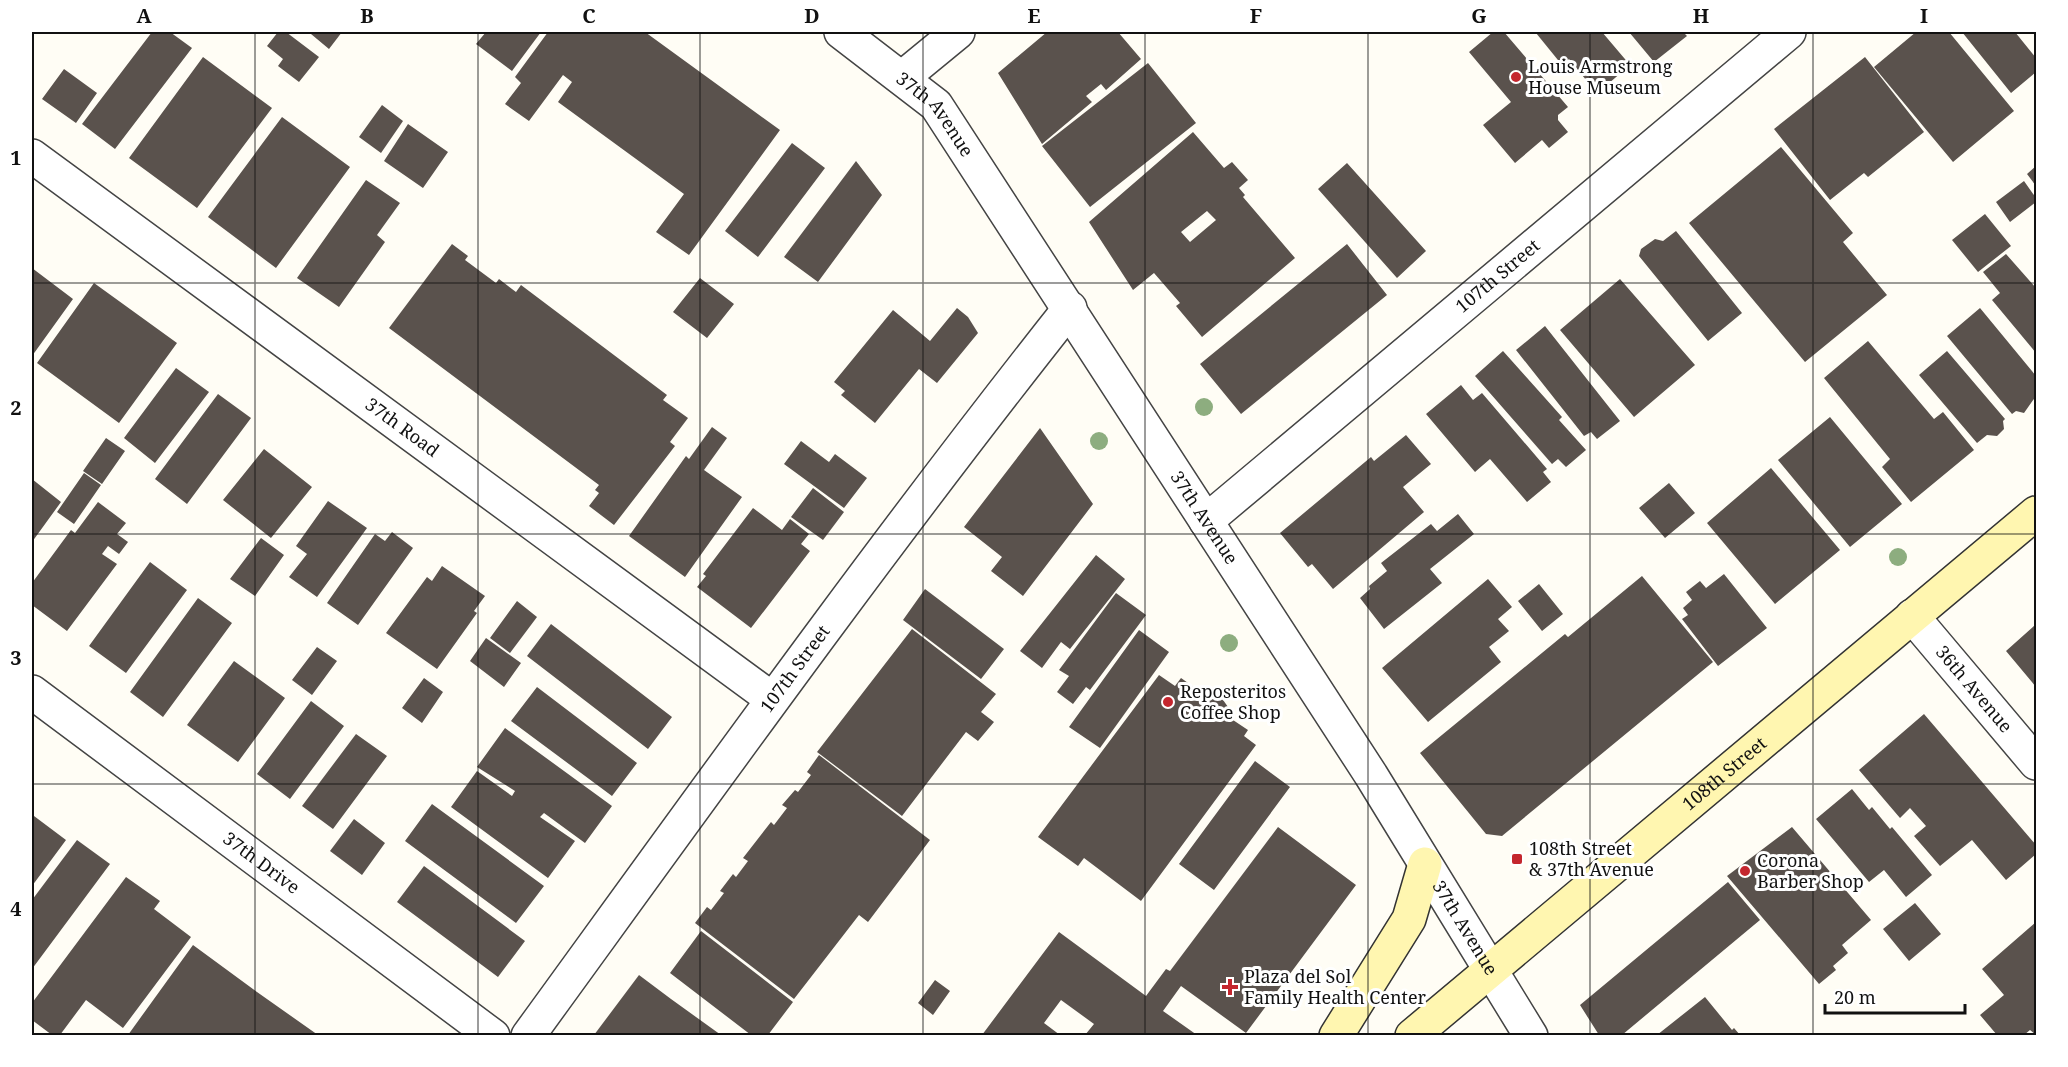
<svg xmlns="http://www.w3.org/2000/svg" width="2068" height="1067" font-family="'Noto Serif',serif">
<style>
.building{fill:#5a524d;fill-rule:evenodd}
.lines{fill:none;stroke-linecap:round;stroke-linejoin:round}
.minor-casing{stroke:#444;stroke-width:36}
.secondary-casing{stroke:#333;stroke-width:36}
.minor{stroke:#fff;stroke-width:33}
.secondary{stroke:#fff6b0;stroke-width:33}
.tree{fill:#8dad7f}
.grid{fill:none;stroke:#111;stroke-width:1.5;stroke-opacity:0.55}
.poi-dot{fill:#c4262e;stroke:#fff;stroke-width:2}
.labels{text-anchor:middle;stroke-width:6;stroke-linejoin:round;paint-order:stroke}
.poi-label{font-size:18px;fill:#111;stroke:#fff;text-anchor:start}
.street-label{font-size:18px;fill:#111;stroke:#fff}
.neatline{fill:none;stroke:#111;stroke-width:2}
.grid-label{font-size:20px;text-anchor:middle;font-weight:bold;fill:#111}
</style>
<rect width="100%" height="100%" fill="#fffdf5"/>
<!-- building -->
<path class="building" d="M152 32H170L192 48 115 149 82 124Z
M278 32H286L319 57 299 82 278 66 283 59 267 46Z
M314 32H342L329 49 311 34Z
M486 32H541L512 71 476 44Z
M548 32H645L780 130 689 255 656 232 684 194 558 102 572 82 563 75 529 121 505 104 521 83 515 77Z
M1047 32H1118L1141 59 1106 90 1101 84 1086 96 1092 102 1042 144 998 73Z
M1493 32H1504L1568 107 1558 115V120L1568 132 1549 148 1542 140 1515 163 1483 125 1511 102 1469 52Z
M1538 32H1602L1630 65 1608 84 1602 78 1591 86 1569 59 1562 65 1536 33Z
M1629 32H1683L1687 36 1654 62Z
M1916 32H1949L2014 111 1953 162 1874 67Z
M1962 32H2015L2036 58V72L2011 93Z
M203 57 272 108 197 208 129 158Z
M1865 57 1924 132 1868 177 1864 173 1830 200 1774 129Z
M1148 63 1196 123 1090 207 1042 146Z
M64 69 97 93 76 123 42 99Z
M382 105 403 121 381 153 359 137Z
M282 117 350 167 276 268 208 217Z
M408 124 448 152 423 188 384 161Z
M1193 132 1224 168 1232 162 1248 180 1239 188 1245 195 1243 197 1295 258 1202 337 1176 306 1180 303 1154 273 1133 290 1089 222ZM1207 211 1216 220 1190 242 1181 232Z
M792 143 825 168 758 257 725 231Z
M1781 147 1853 233 1843 242 1887 295 1805 362 1689 223Z
M856 161 882 195 818 282 784 257Z
M1347 163 1426 251 1397 278 1318 189Z
M2036 166V186L2027 174Z
M366 180 400 203 377 235 385 242 339 307 297 278Z
M2024 181 2036 198V202L2010 222 1996 202Z
M1985 214 2011 246 1978 272 1952 240Z
M1676 231 1742 313 1708 341 1639 256 1641 249 1655 239 1663 241Z
M452 244 468 256 465 260 496 283 499 279 516 292 521 285 667 395 663 400 688 418 670 442 675 446 614 525 589 506 599 493 595 490 599 485 389 328Z
M1347 244 1387 295 1241 414 1200 364Z
M2006 254 2036 288V353L1992 300 2000 293 1983 272Z
M32 268 73 299 32 356Z
M700 278 734 304 707 338 673 312Z
M1620 279 1695 365 1634 417 1560 330Z
M94 283 177 343 119 423 37 363Z
M957 308 968 317 978 333 937 383 919 369 875 423 841 395 845 391 834 382 893 310 930 341Z
M1980 308 2036 376V396L2024 413 2016 411 2012 414 1947 336Z
M1545 326 1620 421 1597 439 1591 432 1584 436 1516 350Z
M1868 341 1934 419 1943 412 1974 450 1911 502 1882 467 1890 459 1824 378Z
M1503 351 1562 417 1559 420 1586 450 1566 467 1558 459 1552 464 1475 376Z
M1947 351 2005 419 2003 421 2004 429 1997 436 1987 435 1977 443 1919 375Z
M176 368 209 392 155 463 124 438Z
M1461 385 1473 400 1482 393 1547 469 1543 472 1551 482 1527 502 1490 459 1475 472 1426 414Z
M218 394 251 418 187 504 155 479Z
M1830 417 1902 504 1850 547 1778 460Z
M712 427 727 438 704 470 742 497 685 577 629 536 686 456 689 459Z
M1040 428 1093 504 1023 596 991 571 1002 557 964 527Z
M1406 435 1431 464 1403 487 1424 512 1333 589 1312 564 1308 567 1280 533 1371 457 1374 461Z
M106 438 125 451 102 484 83 471Z
M801 441 829 462 835 454 867 478 844 508 784 464Z
M264 449 312 487 271 538 223 500Z
M1771 468 1840 550 1775 604 1707 523Z
M84 473 101 485 74 524 57 512Z
M32 479 61 502 32 542Z
M1669 483 1695 513 1665 538 1639 508Z
M813 488 844 512 823 540 791 517Z
M328 501 367 528 317 597 289 577 307 554 296 546Z
M98 502 126 523 117 534 128 542 119 554 108 546 102 554 117 564 67 631 32 605V583L71 530 75 533Z
M753 508 782 530 790 519 809 534 801 544 810 551 751 628 697 587 706 576 703 574Z
M1458 514 1474 534 1430 569 1442 583 1384 629 1360 598 1370 589 1369 586 1387 571 1381 563 1431 524 1437 531Z
M392 532 413 548 358 625 327 603 375 534 385 541Z
M261 538 284 555 255 596 230 579Z
M1096 555 1125 579 1070 649 1061 642 1042 668 1020 651Z
M150 562 187 590 126 673 89 646Z
M442 566 485 596 474 611 477 613 437 669 386 633 427 577 432 581Z
M1724 574 1767 628 1718 666 1682 619 1688 615 1683 608 1692 600 1686 592 1700 581 1706 588Z
M1642 576 1713 662 1502 836 1486 834 1420 753 1565 634 1568 637Z
M1488 579 1512 607 1498 619 1509 631 1489 647 1501 662 1428 722 1382 668Z
M1539 584 1563 614 1542 631 1518 601Z
M925 589 1004 649 981 679 903 620Z
M1116 593 1146 615 1090 690 1086 687 1073 704 1057 692 1069 676 1059 670Z
M198 598 232 623 163 717 130 692Z
M517 601 537 617 510 653 490 638Z
M551 624 672 717 648 749 527 656Z
M2035 625 2036 627V687L2006 651Z
M912 629 996 694 981 712 994 722 978 741 966 732 902 816 817 752Z
M1139 630 1169 652 1100 748 1069 727Z
M486 638 521 663 504 687 470 661Z
M317 647 337 661 312 695 292 680Z
M234 661 285 698 238 762 187 725Z
M1159 675 1175 686 1181 678 1198 690 1221 697 1228 707 1230 718 1248 730 1244 736 1256 745 1141 901 1084 858 1078 866 1038 837Z
M424 678 443 692 422 723 402 708Z
M537 687 637 763 612 796 511 721Z
M311 701 344 726 290 799 257 774Z
M1924 714 2036 845V854L2006 880 1972 840 1940 866 1914 836 1926 826 1910 808 1900 818 1859 770Z
M505 728 612 806 585 843 544 813 540 817 575 841 548 878 451 807 477 771 512 796 515 791 477 767Z
M356 734 387 756 333 829 302 806Z
M819 755 930 840 868 922 859 915 794 999 695 923 707 907 711 910 724 893 720 891 733 874 736 877 748 861 743 858 771 822 774 825 787 808 782 805 795 790 798 792 811 775 807 772Z
M1255 761 1290 787 1214 890 1179 864Z
M1852 789 1869 810 1872 807 1890 829 1892 827 1932 875 1906 897 1884 870 1869 882 1816 819Z
M432 804 544 886 516 923 405 841Z
M34 816 66 840 32 886V819Z
M354 819 385 843 362 875 330 851Z
M1278 827 1356 885 1246 1033 1181 986 1163 1011 1197 1035H1085L1094 1024 1061 1000 1044 1023 1060 1035H982L1059 932 1146 996 1166 969 1170 971Z
M1792 827 1871 920 1842 945 1848 953 1833 966 1836 970 1819 984 1727 876Z
M77 840 110 864 32 969V900Z
M424 866 525 941 498 977 397 902Z
M126 877 160 901 154 909 191 937 123 1028 86 1000 60 1035H52L32 1020V1003Z
M1728 882 1760 920 1622 1035H1599L1580 1005Z
M1915 903 1941 934 1909 961 1883 929Z
M2036 922V1035L2030 1030 2024 1035H1997L1980 1015 2004 995 1982 969Z
M701 931 793 1002 768 1035H751L670 973Z
M193 945 257 992 318 1035H128Z
M639 975 671 999 721 1035H594Z
M935 980 950 991 933 1015 918 1003Z
M1705 997 1732 1030 1734 1028 1740 1035H1657Z"/>
<g class="lines">
<!-- minor casing -->
<g class="minor-casing">
<g id="minor">
<path id="s1" d="M841 32 936 105 1371 775 1531 1036"/>
<path d="M902 78 958 32"/>
<path id="s2" d="M32 156 772 699"/>
<path id="s3" d="M1206 521 1789 32"/>
<path id="s4" d="M1912 616 2036 763"/>
<path id="s5" d="M32 692 493 1036"/>
<path id="s6" d="M528 1036C706 791 882 545 1070 308"/>
</g>
</g>
<!-- secondary casing -->
<g class="secondary-casing">
<g id="secondary">
<path d="M1336 1036 1409 919 1425 864"/>
<path id="s7" d="M1412 1036 2036 513"/>
</g>
</g>
<!-- minor -->
<use href="#minor" class="minor"/>
<!-- secondary -->
<use href="#secondary" class="secondary"/>
</g>
<!-- trees -->
<g class="tree">
<circle cx="1204" cy="407" r="9"/>
<circle cx="1099" cy="441" r="9"/>
<circle cx="1898" cy="557" r="9"/>
<circle cx="1229" cy="643" r="9"/>
</g>
<!-- grid -->
<path class="grid" d="M255 32V1036M478 32V1036M700 32V1036M923 32V1036M1145 32V1036M1368 32V1036M1590 32V1036M1813 32V1036M32 283H2036M32 534H2036M32 784H2036"/>
<!-- markers -->
<g class="poi-dot">
<circle cx="1516" cy="77" r="6"/>
<circle cx="1168" cy="702" r="6"/>
<rect x="1511" y="853" width="12" height="12" rx="3"/>
<circle cx="1745" cy="871" r="6"/>
<path d="M1227 978h6v6h6v6h-6v6h-6v-6h-6v-6h6z"/>
</g>
<g class="labels">
<!-- poi labels -->
<g class="poi-label">
<text x="1528" y="73">Louis Armstrong<tspan x="1528" dy="21">House Museum</tspan></text>
<text x="1180" y="698">Reposteritos<tspan x="1180" dy="21">Coffee Shop</tspan></text>
<text x="1529" y="855">108th Street<tspan x="1529" dy="21">&amp; 37th Avenue</tspan></text>
<text x="1757" y="867">Corona<tspan x="1757" dy="21">Barber Shop</tspan></text>
<text x="1244" y="983">Plaza del Sol<tspan x="1244" dy="21">Family Health Center</tspan></text>
</g>
<!-- street labels -->
<g class="street-label">
<text dy="6" stroke="none"><textPath href="#s1" startOffset="126">37th Avenue</textPath></text>
<text dy="6" stroke="none"><textPath href="#s3" startOffset="381">107th Street</textPath></text>
<text dy="6" stroke="none"><textPath href="#s2" startOffset="459">37th Road</textPath></text>
<text dy="6" stroke="none"><textPath href="#s1" startOffset="612">37th Avenue</textPath></text>
<text dy="6" stroke="none"><textPath href="#s6" startOffset="454">107th Street</textPath></text>
<text dy="6" stroke="none"><textPath href="#s4" startOffset="96">36th Avenue</textPath></text>
<text dy="6" stroke="none"><textPath href="#s7" startOffset="408">108th Street</textPath></text>
<text dy="6" stroke="none"><textPath href="#s5" startOffset="286">37th Drive</textPath></text>
<text dy="6" stroke="none"><textPath href="#s1" startOffset="1098">37th Avenue</textPath></text>
</g>
</g>
<!-- border -->
<rect width="2068" height="1067" fill="none" stroke="#ffffff" stroke-width="66"/>
<!-- scale -->
<path d="M1825 1004v9h140v-9" fill="none" stroke="#111111" stroke-width="3"/>
<text x="1834" y="1004" font-size="18" fill="#111111" stroke="#ffffff" stroke-width="4.5" paint-order="stroke">20 m</text>
<rect x="33" y="33" width="2002" height="1001" class="neatline"/>
<g class="grid-label">
<text x="144" y="23">A</text>
<text x="367" y="23">B</text>
<text x="589" y="23">C</text>
<text x="812" y="23">D</text>
<text x="1034" y="23">E</text>
<text x="1256" y="23">F</text>
<text x="1479" y="23">G</text>
<text x="1701" y="23">H</text>
<text x="1924" y="23">I</text>
<text x="16" y="165">1</text>
<text x="16" y="415">2</text>
<text x="16" y="665">3</text>
<text x="16" y="916">4</text>
</g>
</svg>
